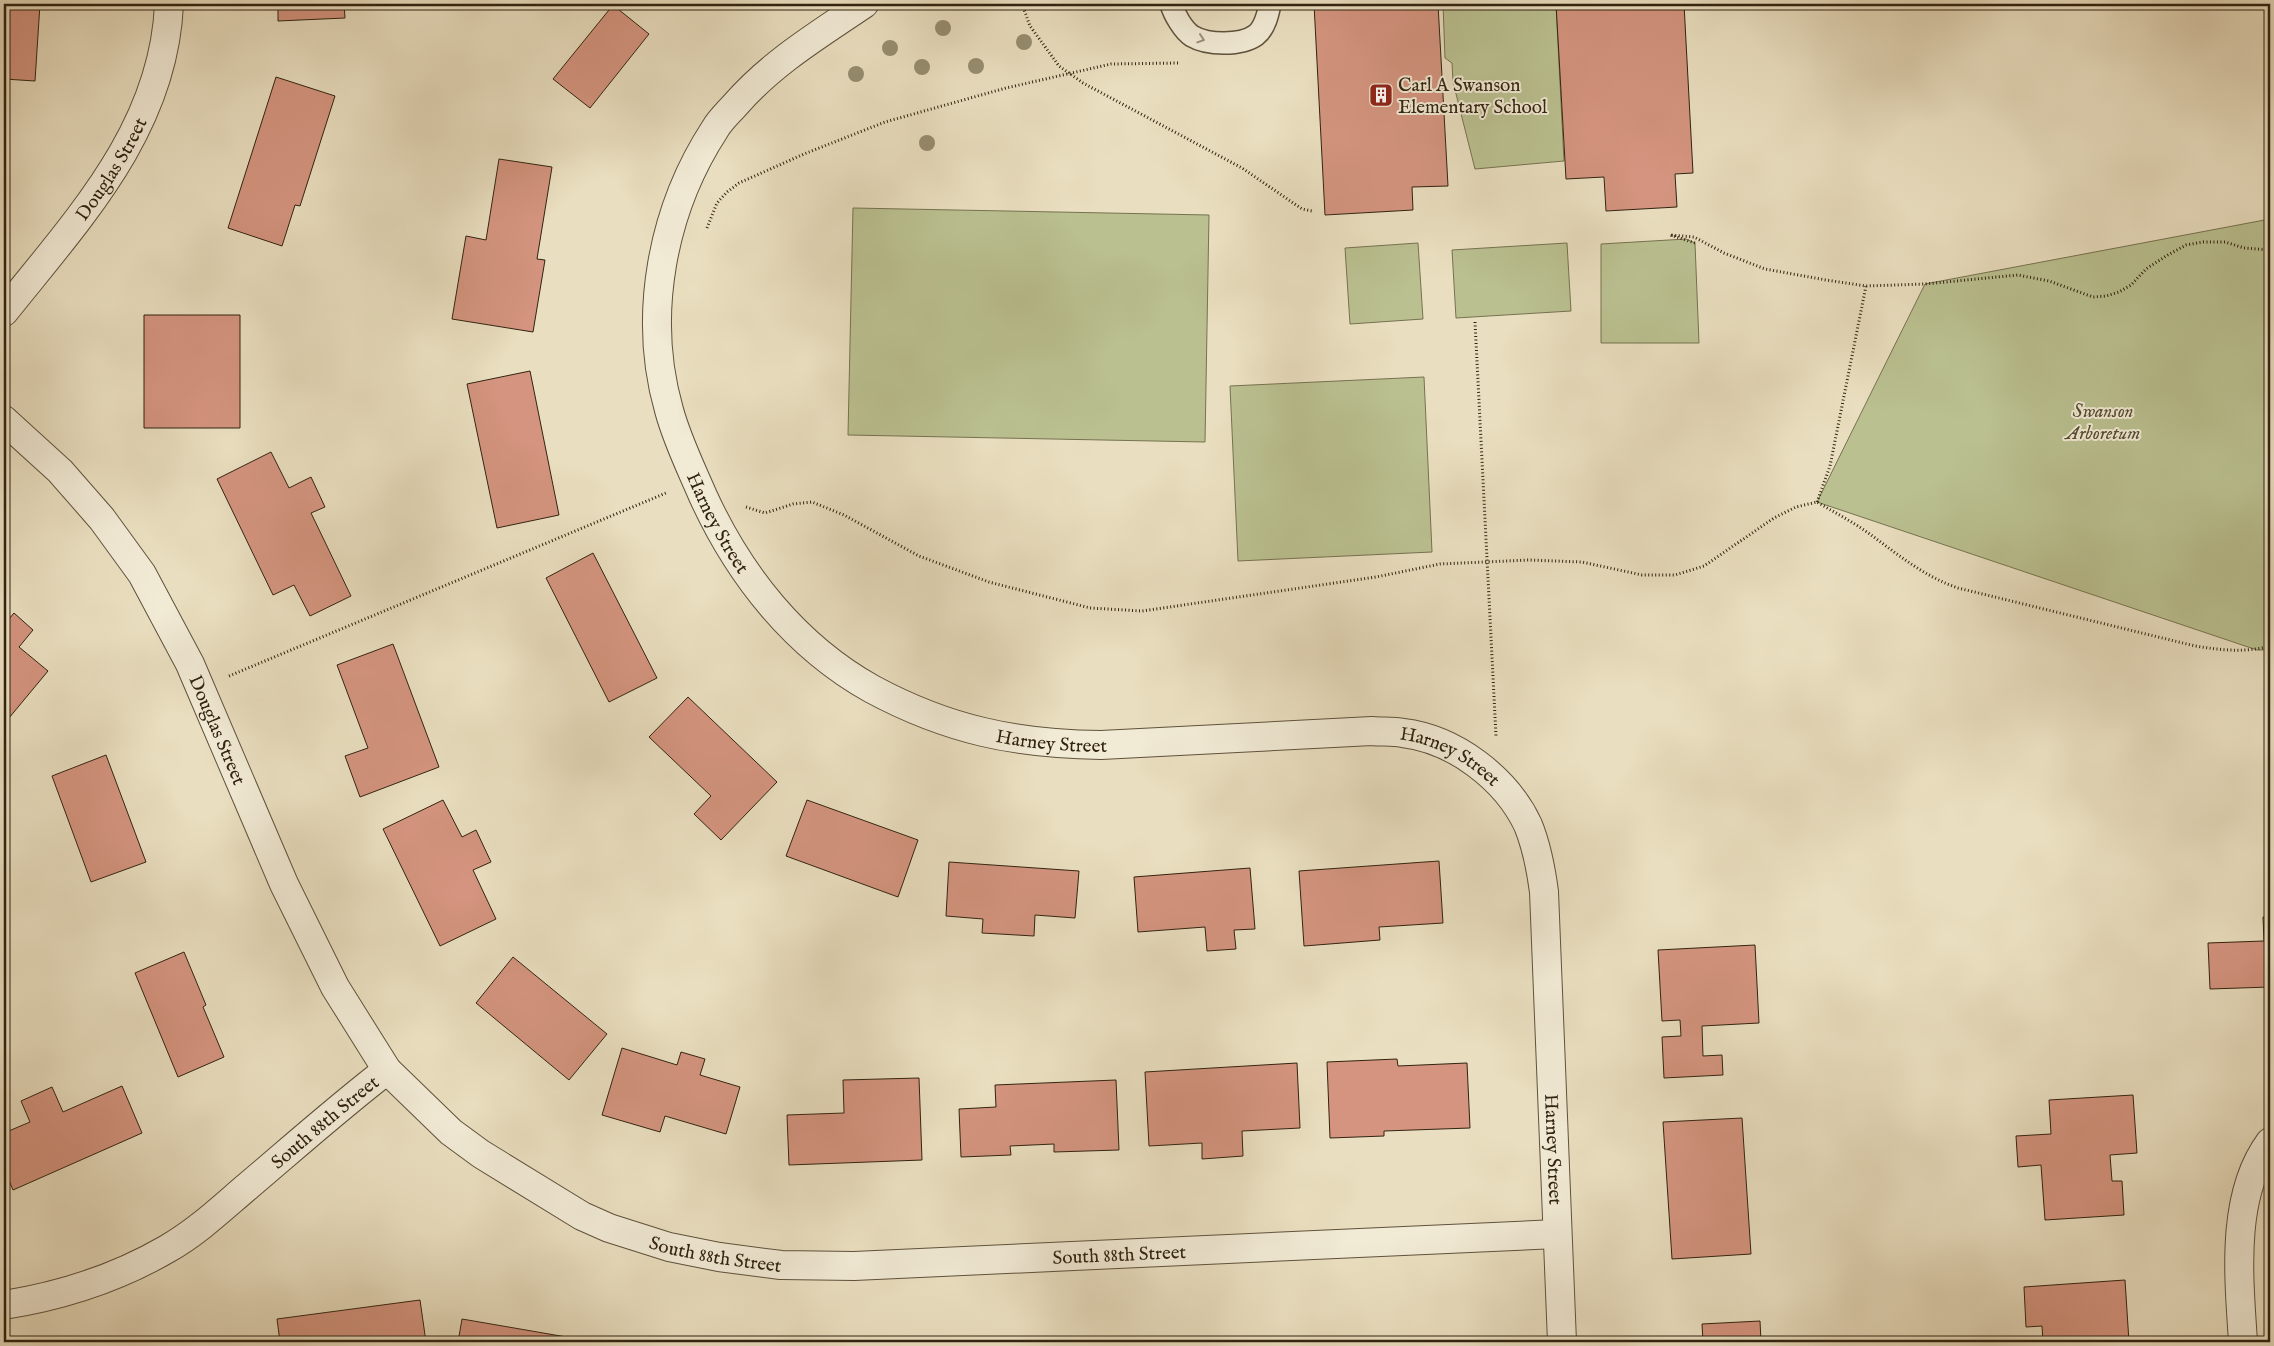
<svg xmlns="http://www.w3.org/2000/svg" width="2274" height="1346" font-family="'IM FELL English',serif">
<style>
.green{fill:#bac090;stroke:#767250}
.building{fill:#d4947f;stroke:#312310}
.lines{fill:none;stroke-linecap:round;stroke-linejoin:round}
.lane-casing{stroke:#5f523c;stroke-width:24}
.street-casing{stroke:#5f523c;stroke-width:30}
.path{stroke:#312310;stroke-width:3;stroke-dasharray:1 2.5;stroke-linecap:butt}
.lane{stroke:#f1ead5;stroke-width:21}
.street{stroke:#f1ead5;stroke-width:28}
.tree{fill:#968d70}
.oneway{stroke:#9b907c}
.labels{text-anchor:middle;stroke-width:4;stroke-linejoin:round;paint-order:stroke}
.poi-label{font-size:19px;fill:#312310;stroke:#f1ead5;text-anchor:start}
.street-label{font-size:19px;fill:#312310;stroke:#f1ead5}
.park-label{font-size:19px;font-style:italic;fill:#534a30;stroke:#f1ead5}
</style>
<rect width="100%" height="100%" fill="#e9debf"/>
<filter id="stains"><feTurbulence type="fractalNoise" baseFrequency=".004" numOctaves="4"/><feColorMatrix values="0 0 0 0 .2 0 0 0 0 .09 0 0 0 0 .02 0 0 0 .5 -.17"/></filter>
<radialGradient id="worn" r=".72"><stop offset=".6" stop-color="#630" stop-opacity="0"/><stop offset="1" stop-color="#630" stop-opacity=".3"/></radialGradient>
<!-- green -->
<path class="green" d="M1443 4H1556L1564 161 1475 169 1453 82 1452 63 1445 58Z
M853 208 1209 215 1205 442 848 435Z
M2270 219V650H2257L1817 502 1925 284Z
M1686 239 1695 243 1699 343H1601V244Z
M1418 243 1423 319 1350 324 1345 248Z
M1567 243 1571 311 1456 318 1452 250Z
M1424 377 1432 552 1238 561 1230 386Z"/>
<!-- building -->
<path class="building" d="M4 4H40L35 81 4 79Z
M278 4H344L345 18 278 21Z
M1314 4H1438L1448 186 1412 187 1413 210 1325 215Z
M1556 4H1684L1693 173 1675 174 1677 207 1606 211 1604 177 1566 179Z
M613 5 649 34 590 108 553 79Z
M276 77 335 96 300 206 295 205 282 246 228 228Z
M499 159 552 167 537 259 545 260 533 332 452 319 466 236 486 240Z
M144 315H240V428H144Z
M530 371 559 515 497 528 467 384Z
M271 452 289 488 311 477 325 507 311 513 351 596 310 616 294 585 273 595 217 479Z
M593 553 657 678 609 702 546 578Z
M14 613 33 630 19 647 48 671 4 724V625Z
M393 644 439 767 360 797 345 756 368 748 337 665Z
M688 697 777 782 721 840 694 814 711 796 649 737Z
M106 755 146 862 91 882 52 776Z
M443 800 462 837 476 830 491 862 473 870 496 919 440 946 383 829Z
M807 800 918 840 898 897 786 856Z
M1439 861 1443 923 1379 927 1380 940 1304 946 1299 871Z
M949 862 1079 871 1075 918 1035 915 1034 936 982 933 983 919 946 916Z
M1250 868 1255 929 1234 930 1236 949 1207 951 1205 927 1138 932 1134 877Z
M2270 916V987L2210 989 2208 943 2264 941 2263 917Z
M1755 945 1759 1023 1702 1026 1703 1056 1722 1055 1723 1075 1664 1078 1662 1037 1681 1036 1680 1020 1662 1021 1658 950Z
M184 952 206 1005 203 1007 224 1057 178 1077 135 973Z
M513 957 607 1034 569 1080 476 1003Z
M622 1048 677 1065 681 1052 705 1059 700 1075 740 1087 726 1134 665 1116 660 1132 602 1115Z
M1397 1059 1398 1066 1467 1063 1470 1128 1384 1131V1136L1330 1138 1327 1062Z
M1297 1063 1300 1128 1242 1131 1243 1156 1202 1159V1143L1149 1146 1145 1072Z
M919 1078 922 1160 789 1165 787 1115 844 1113 843 1080Z
M1116 1080 1119 1150 1054 1152V1144L1010 1146 1011 1155 961 1157 959 1109 996 1107 995 1085Z
M122 1086 142 1133 13 1190 4 1169V1133L30 1122 21 1101 52 1087 63 1112Z
M2133 1095 2137 1153 2110 1155 2112 1181H2122L2124 1215 2045 1220 2041 1165 2018 1167 2016 1136 2051 1134 2049 1100Z
M1742 1118 1751 1254 1672 1259 1663 1122Z
M2125 1280 2129 1342H2043L2042 1326 2026 1327 2024 1287Z
M420 1300 426 1342H280L277 1319Z
M462 1319 578 1339V1342H458Z
M1760 1321 1761 1342H1703L1702 1324Z"/>
<g class="lines">
<!-- lane casing -->
<g class="lane-casing">
<path id="lane" d="M1171 4C1174 14 1183 30 1192 36 1207 45 1241 46 1256 35 1265 28 1268 14 1270 4"/>
</g>
<!-- street casing -->
<g class="street-casing">
<g id="street">
<path id="s1" d="M864 4C818 35 772 63 736 104 729 112 720 120 715 129 662 210 642 316 669 410 677 440 691 468 703 496 739 575 795 646 872 689 948 730 1016 744 1101 745L1372 731C1382 732 1393 731 1403 733 1454 739 1506 778 1528 825 1537 847 1541 869 1544 892L1562 1342"/>
<path id="s2" d="M4 312C78 219 164 129 169 4"/>
<path id="s3" d="M4 420 60 471 102 519 142 574 190 664 284 884 335 987 387 1070 451 1132 481 1154 582 1216 609 1228 669 1247 719 1257 781 1265 854 1266 1557 1234"/>
<path id="s4" d="M4 1305C61 1296 117 1278 167 1249 197 1232 222 1208 248 1186 294 1147 339 1107 387 1070"/>
<path d="M2243 1342C2239 1278 2230 1196 2270 1142"/>
</g>
</g>
<!-- path -->
<path class="path" d="M1022 4 1030 26 1059 66 1083 83 1242 168 1302 209 1312 211
M707 228 717 203 727 192 739 183 804 154 885 122 1006 88 1111 64 1179 63
M1695 243 1670 235 1694 237 1724 253 1765 269 1826 280 1866 286 1925 284 2018 275 2049 281 2093 297 2106 296 2119 292 2131 285 2146 269 2166 256 2186 245 2203 242H2225L2244 248 2270 250
M1475 322 1496 736
M1817 502 1830 466 1866 286
M746 507 765 513 793 504 812 502 844 515 919 556 989 582 1090 608 1142 611 1376 577 1440 564 1529 560 1582 562 1642 575H1675L1704 566 1774 518 1796 507 1817 502C1834 512 1851 521 1867 532 1896 553 1923 576 1958 588L2195 646C2221 650 2244 653 2270 646
M229 676 666 493"/>
<!-- lane -->
<use href="#lane" class="lane"/>
<!-- street -->
<use href="#street" class="street"/>
</g>
<!-- trees -->
<g class="tree">
<circle cx="943" cy="28" r="8"/>
<circle cx="1024" cy="42" r="8"/>
<circle cx="890" cy="48" r="8"/>
<circle cx="976" cy="66" r="8"/>
<circle cx="922" cy="67" r="8"/>
<circle cx="856" cy="74" r="8"/>
<circle cx="927" cy="143" r="8"/>
</g>
<!-- one-way arrows -->
<defs><path id="oneway-chevron" d="M-2-3.5L2.5 0L-2 3.5" fill="none" stroke-width="1.6" stroke-linecap="round" stroke-linejoin="round" transform="scale(1.25)"/></defs>
<use class="oneway" href="#oneway-chevron" transform="translate(1201 39) rotate(18)"/>
<!-- icons -->
<defs>
<g id="building-square" transform="scale(1.25)"><rect x="-9" y="-9" width="18" height="18" rx="4" fill="#8f2418" stroke="#f1ead5"/><path d="M-4-6H4V6H1V3H-1V6H-4ZM-2.5-4.3h1.7v1.8h-1.7ZM.8-4.3h1.7v1.8H.8ZM-2.5-1h1.7V.8h-1.7ZM.8-1h1.7V.8H.8Z" fill="#fff"/></g>
</defs>
<g fill-rule="evenodd">
<use href="#building-square" x="1381" y="95"/>
</g>
<g class="labels">
<!-- poi labels -->
<g class="poi-label">
<text x="1398" y="91">Carl A Swanson<tspan x="1398" dy="22">Elementary School</tspan></text>
</g>
<!-- street labels -->
<g class="street-label">
<text dy="7" stroke="none"><textPath href="#s2" startOffset="179">Douglas Street</textPath></text>
<text dy="7" stroke="none"><textPath href="#s1" startOffset="612">Harney Street</textPath></text>
<text dy="7" stroke="none"><textPath href="#s3" startOffset="381">Douglas Street</textPath></text>
<text dy="7" stroke="none"><textPath href="#s1" startOffset="1031">Harney Street</textPath></text>
<text dy="7" stroke="none"><textPath href="#s1" startOffset="1436">Harney Street</textPath></text>
<text dy="7" stroke="none"><textPath href="#s4" startOffset="376">South 88th Street</textPath></text>
<text dy="7" stroke="none"><textPath href="#s1" startOffset="1871">Harney Street</textPath></text>
<text dy="7" stroke="none"><textPath href="#s3" startOffset="1146">South 88th Street</textPath></text>
<text dy="7" stroke="none"><textPath href="#s3" startOffset="1551">South 88th Street</textPath></text>
</g>
<!-- park labels -->
<g class="park-label">
<text x="2103" y="417">Swanson<tspan x="2103" dy="22">Arboretum</tspan></text>
</g>
</g>
<!-- margin -->
<rect width="2274" height="1346" fill="none" stroke="#e9debf" stroke-width="20"/>
<rect x="5" y="5" width="2264" height="1336" fill="none" stroke="#312310" stroke-width="2.5"/>
<rect x="10" y="10" width="2254" height="1326" fill="none" stroke="#312310"/>
<rect width="100%" height="100%" filter="url(#stains)"/>
<rect width="100%" height="100%" fill="url(#worn)"/>
</svg>
